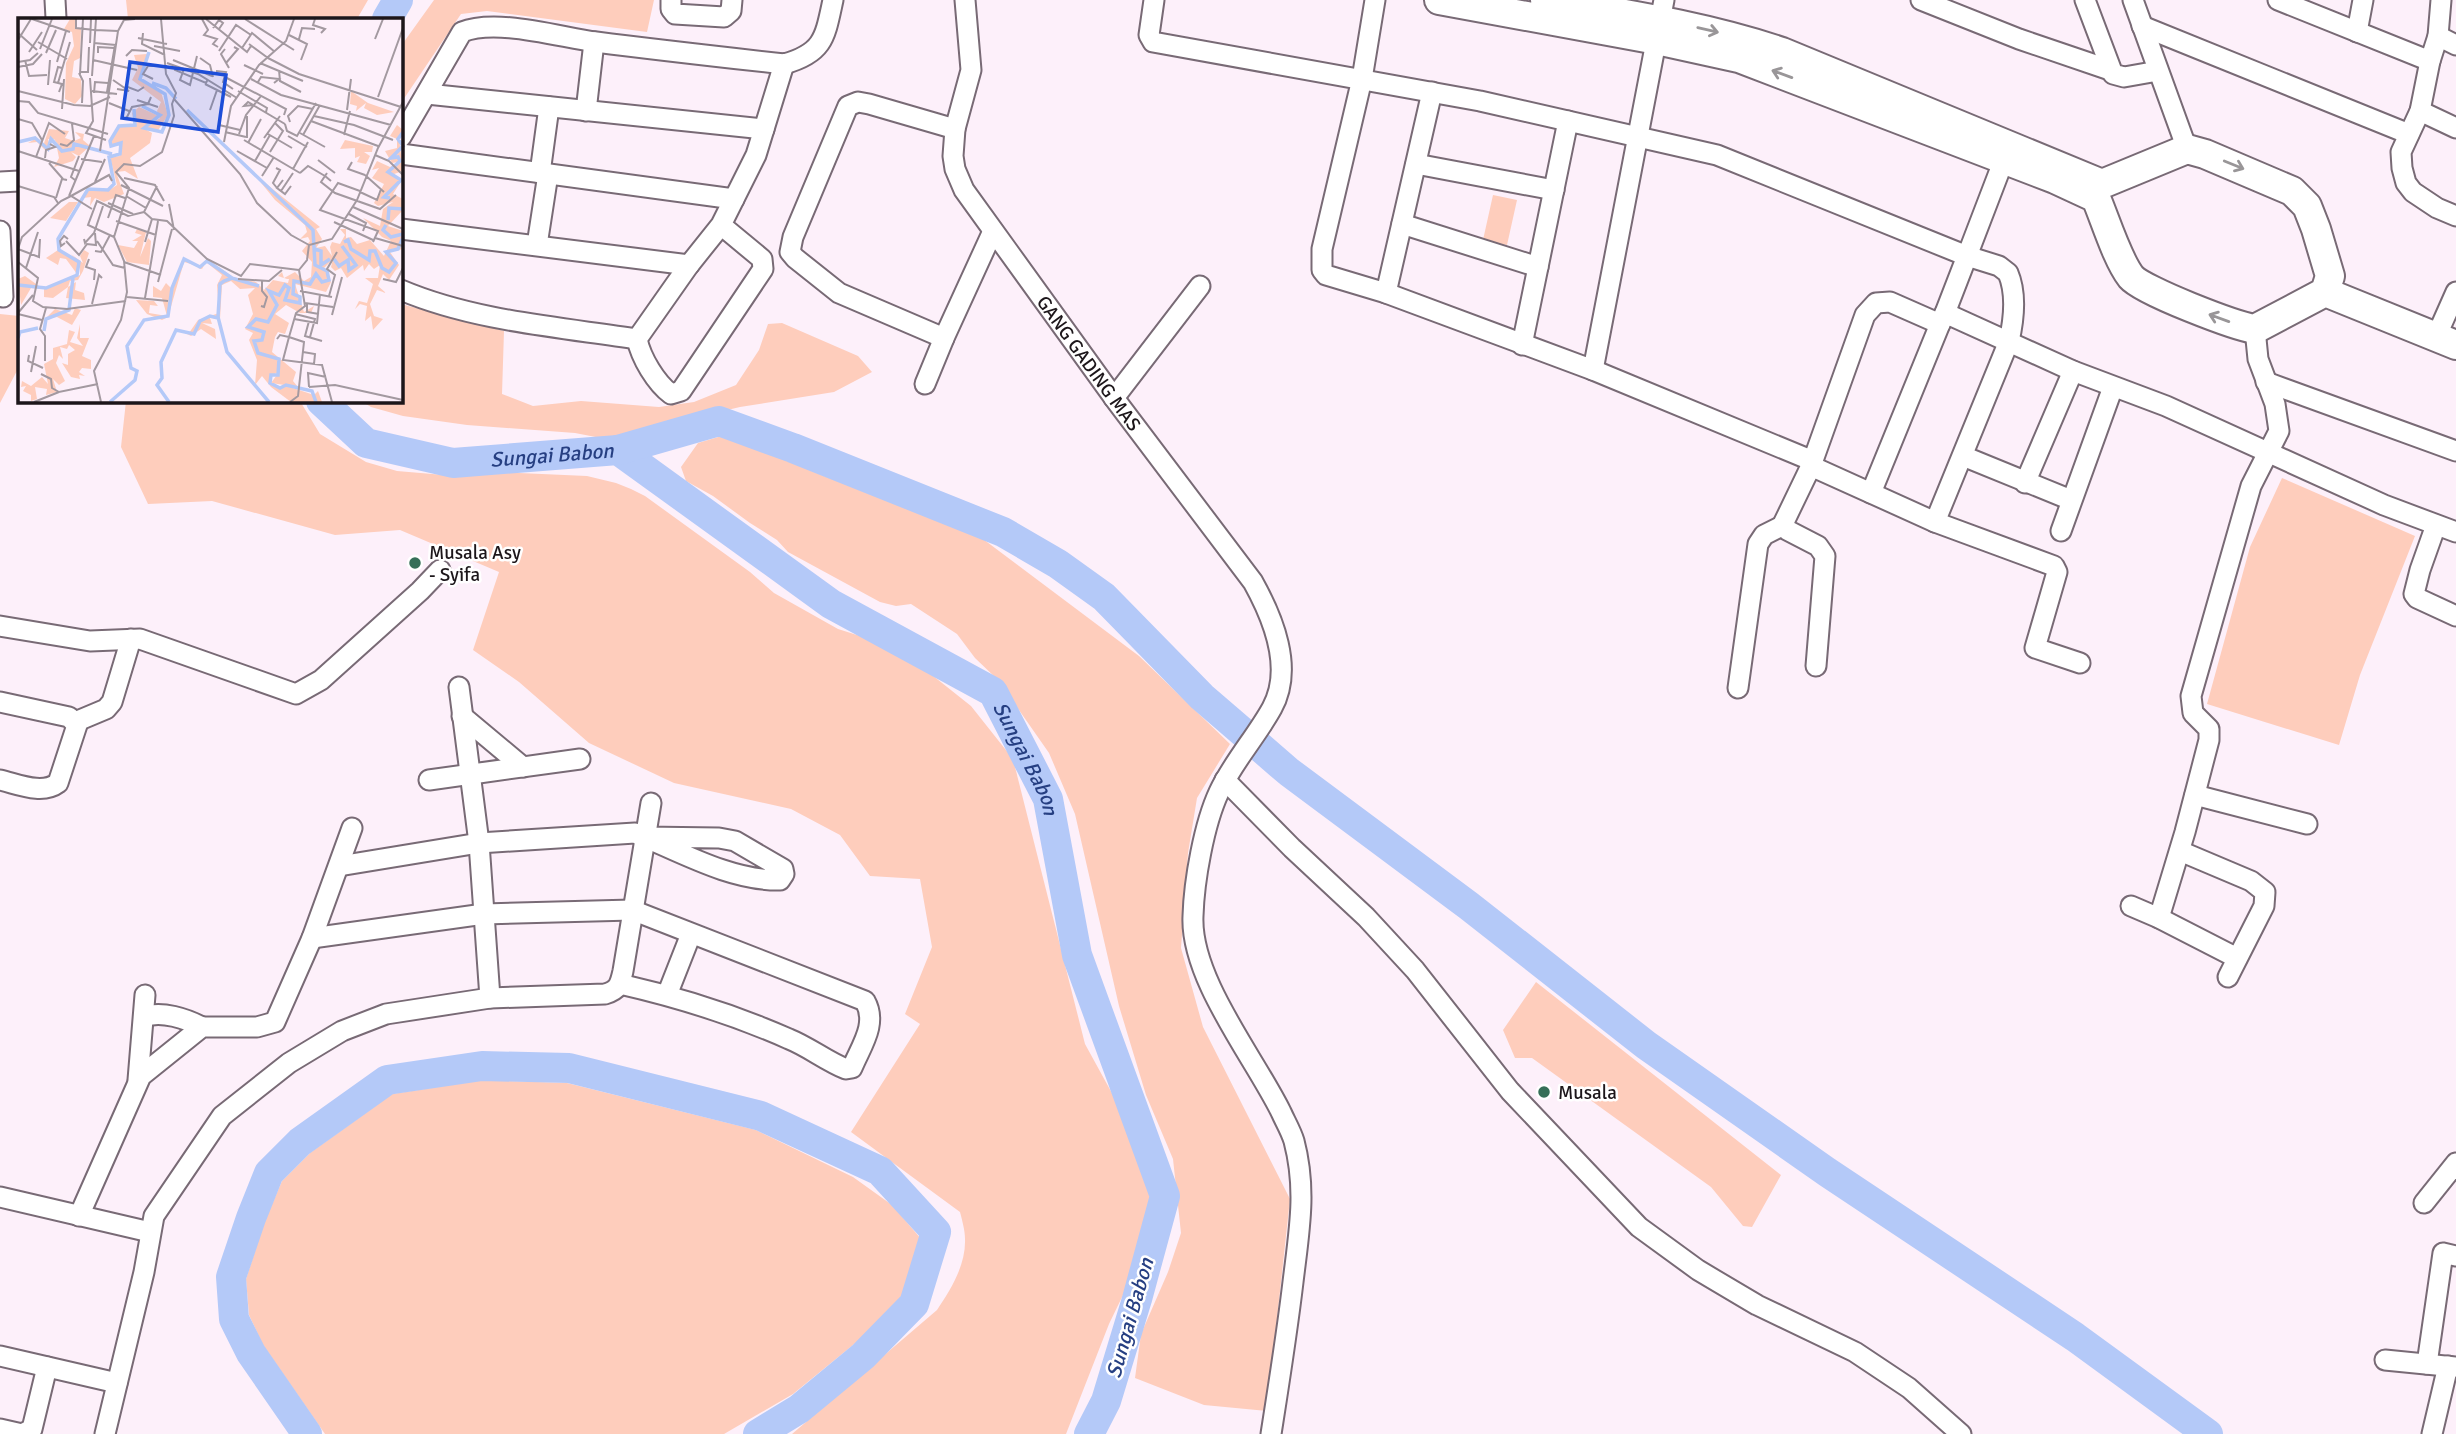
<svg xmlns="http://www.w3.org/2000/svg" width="2456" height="1434" font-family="Signika,sans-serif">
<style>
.green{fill:#fecdbc}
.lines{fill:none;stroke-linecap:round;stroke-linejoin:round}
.river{stroke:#b4c9f8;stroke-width:30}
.street-casing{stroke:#786a75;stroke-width:23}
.secondary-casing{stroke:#786a75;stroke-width:32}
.street{stroke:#fff;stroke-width:19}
.secondary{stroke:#fff;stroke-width:28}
.oneway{stroke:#999698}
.poi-dot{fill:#366f58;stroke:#fff;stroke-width:2.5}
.labels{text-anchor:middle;stroke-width:5;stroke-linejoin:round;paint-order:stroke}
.street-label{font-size:19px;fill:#1c161a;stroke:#fff}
.poi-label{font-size:19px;fill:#1c161a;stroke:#fff;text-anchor:start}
.water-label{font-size:21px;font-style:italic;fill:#263f82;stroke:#fff}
.inset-river{fill:none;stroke:#b4c9f8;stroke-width:3.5}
.inset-road{fill:none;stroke:#a399a0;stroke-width:2}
.view{fill:#1d4ed8;fill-opacity:0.15;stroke:#1d4ed8;stroke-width:3.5}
.inset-edge{fill:none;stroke:#1c161a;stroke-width:3.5}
</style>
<rect width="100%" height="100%" fill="#fdf0fa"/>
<!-- green -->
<path class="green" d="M126 0H368L357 19H128Z
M434 0H654L647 32 487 11 461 14 401 103V46Z
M1493 195 1517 200 1507 245 1483 240Z
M401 304 504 331 502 394 533 406 581 401 659 407 694 402 736 385 759 350 768 324 782 323 858 356 872 372 834 392 740 407 606 439 575 433 467 425 403 416 371 407 361 401H401Z
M0 314 19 316V367L0 403Z
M126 401H300L320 434 366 462 397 471 444 475 495 472 587 476 616 483 631 489 645 496 750 572 774 593 838 629 898 648 971 706 1013 759 1085 1044 1119 1106 1147 1180 1150 1197 1148 1227 1141 1258 1109 1324 1066 1434H792L937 1310C951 1289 966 1265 965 1239 965 1230 962 1220 960 1212L851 1132 920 1024 905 1014 932 947 920 879 870 876 840 835 791 809 674 783 589 743 519 682 473 650 499 572 400 530 335 535 212 501 148 504 121 447Z
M725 435 761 444 824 476 979 536 1139 656 1230 744 1197 798 1188 853 1181 948 1203 1027 1290 1199 1267 1411 1204 1405 1135 1378 1141 1334 1168 1272 1181 1233 1173 1159 1146 1095 1119 1006 1075 814 1049 753 998 680 975 658 957 634 911 604 896 606 880 602 788 552 777 540 750 523 713 496 686 481 681 467 698 443Z
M2282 478 2415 536 2360 675 2339 745 2207 704 2250 547Z
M1536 982 1781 1175 1752 1227 1743 1226 1711 1187 1532 1058H1515L1503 1030Z
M483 1080 567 1083 756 1130 853 1177 892 1205 928 1247 922 1261 891 1314 793 1394 724 1434H325L263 1345 249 1315 246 1279 264 1223 282 1181 310 1153 392 1094Z"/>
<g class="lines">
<!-- river -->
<g class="river">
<path d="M387 19 398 0"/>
<path id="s1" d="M321 401 366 443 453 463 618 450 831 604 993 692 1048 799 1077 955 1165 1196 1137 1299 1106 1401 1089 1434"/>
<path d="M618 450 719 421 793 448 1003 532 1058 564 1104 597 1202 697 1289 772 1469 906 1646 1045 1827 1172 2075 1337 2208 1434"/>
<path d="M307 1434 251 1353 234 1319 231 1277 251 1218 269 1173 300 1142 387 1080 482 1066 569 1068 761 1116 880 1171 936 1232 914 1304 863 1356 799 1409 758 1434"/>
</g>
<!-- street casing -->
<g class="street-casing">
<g id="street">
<path d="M55 0 56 18"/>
<path d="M671 0V9L675 14 724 17 731 11 732 0"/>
<path id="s2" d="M965 0 971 70 955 129 953 156 955 169 964 190 1117 402 1253 582C1273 618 1294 668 1272 708 1256 737 1233 762 1219 792 1204 824 1194 881 1193 916 1190 978 1254 1057 1281 1112 1285 1121 1291 1131 1294 1141 1307 1190 1299 1232 1293 1282 1287 1333 1279 1383 1271 1434"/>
<path d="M1154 0 1149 35 1153 42 1480 101 1717 155 1967 256 2008 149"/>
<path d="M1375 0 1362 79 1322 249V270L1326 275 1386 293 1593 370 1664 0"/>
<path d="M1921 0 2019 39 2110 70"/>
<path d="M2085 0 2113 74 2124 77 2158 71"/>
<path d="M2133 0 2187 149"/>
<path d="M2278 0 2430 61"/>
<path d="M2441 0 2438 36 2430 61 2420 111 2401 152 2402 168 2406 183 2413 192 2437 208 2456 216"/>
<path d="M2142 26 2409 134"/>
<path d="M2357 32 2363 0"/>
<path d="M2438 36 2456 45"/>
<path d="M427 94 764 129"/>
<path d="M586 111 594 42"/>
<path d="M2420 111 2456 128"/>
<path d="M955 129 869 104 858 102 848 106 793 237 790 252 795 258 839 293 944 338 993 231"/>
<path d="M401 137 462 32C496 18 559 37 596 42 658 50 721 57 784 64 824 53 825 37 833 0"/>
<path d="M401 154 734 199"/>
<path d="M1416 164 1554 190"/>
<path d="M540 173 549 107"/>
<path d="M0 182 19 181"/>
<path d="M1402 224 1538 267"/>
<path d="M721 225 689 265 637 339C641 358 656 383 671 394L681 391 763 269 762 259 721 225 756 155 784 64"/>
<path d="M401 229 689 265"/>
<path d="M0 231 3 297"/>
<path d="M537 245 548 174"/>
<path d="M401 290C474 321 559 327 637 339"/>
<path d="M1386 293 1432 92"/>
<path d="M2436 337 2456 292"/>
<path d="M1522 345 1568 121"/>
<path d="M1593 370 1813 461"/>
<path d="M2266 382 2456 451"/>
<path d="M925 384 944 338"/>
<path d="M1114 398 1200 286"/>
<path d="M1963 456 2071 500"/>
<path d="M1811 466 1865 315 1876 303 1890 302 1940 324 1945 313 2073 371 2166 406 2384 505 2456 532"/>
<path d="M2025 483 2073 371"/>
<path d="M1871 493 1940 324"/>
<path d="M1935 522 2009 341C2014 319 2017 294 2008 273L1999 266 1967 256 1945 313"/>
<path d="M2436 525 2420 570 2414 594 2417 598 2456 616"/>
<path d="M2061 531 2113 387"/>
<path d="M0 626 90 641 140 639 296 694 321 680 420 591 440 570"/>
<path d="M1816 666 1825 556 1818 546 1787 530 1784 522 1811 466 1935 522 2054 566 2057 572 2035 648 2080 663"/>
<path d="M459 687 479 843 490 998"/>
<path d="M1738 688 1758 544 1764 535 1784 525"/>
<path d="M0 702 69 717 77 725 58 783C42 795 18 784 0 780"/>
<path d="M462 716 523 767"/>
<path d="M75 722 106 709 112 702 131 639"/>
<path d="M429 780 580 759"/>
<path d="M1225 780 1292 848 1366 917 1415 970 1510 1091 1639 1227 1698 1270 1757 1305 1855 1352 1909 1388 1961 1434"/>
<path d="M2195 795 2307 824"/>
<path d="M2180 851 2251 881 2265 892 2264 906 2228 977"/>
<path d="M339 866 479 843 635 833 644 837 719 838 735 841 783 869 784 874 780 880C734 881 686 855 644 837"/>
<path d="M2131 906 2159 918 2237 958"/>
<path d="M2159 918 2185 832 2209 740V729L2193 713 2191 696 2251 486 2279 431 2275 404 2258 359 2255 329"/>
<path d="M312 938 484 914 632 910 865 1001C878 1024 861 1046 852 1068L846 1069C826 1061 809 1047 789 1039 735 1015 677 997 620 984"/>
<path d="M667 995 691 934"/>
<path d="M144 1017C161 1010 187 1019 202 1027"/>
<path d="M138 1080 145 995"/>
<path d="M0 1197 150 1232"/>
<path d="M2424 1203 2456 1163"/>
<path d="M79 1216 141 1076 202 1027H257L275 1022 312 938 352 828"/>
<path d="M0 1356 117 1383"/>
<path d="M2385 1360 2456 1367"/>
<path d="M2427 1364 2443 1253 2456 1256"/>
<path d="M0 1429 22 1434 32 1429 47 1367"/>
<path d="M105 1434 144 1272 154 1216 222 1116 289 1063 342 1031 386 1014 490 998 605 994C619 990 620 984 623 971L651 803"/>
<path d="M2432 1434 2448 1366"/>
</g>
</g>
<!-- secondary casing -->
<g class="secondary-casing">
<path id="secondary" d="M1439 0 1657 40 1739 58 2055 179 2096 198C2105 219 2117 259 2131 277 2143 291 2235 326 2255 329L2325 292 2330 276 2316 229 2307 206 2292 191 2205 154 2187 149 2102 184 1782 52C1705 26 1625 14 1545 0
M2325 292 2456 345"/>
</g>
<!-- street -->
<use href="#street" class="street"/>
<!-- secondary -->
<use href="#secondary" class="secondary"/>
</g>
<!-- one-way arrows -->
<defs><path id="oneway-shaft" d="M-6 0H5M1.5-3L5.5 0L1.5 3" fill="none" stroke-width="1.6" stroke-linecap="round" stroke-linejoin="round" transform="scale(1.75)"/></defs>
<g class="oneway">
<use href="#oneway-shaft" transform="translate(1708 30) rotate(13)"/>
<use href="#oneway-shaft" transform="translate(1782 74) rotate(-160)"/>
<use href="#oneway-shaft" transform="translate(2234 165) rotate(22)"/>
<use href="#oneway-shaft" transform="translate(2219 318) rotate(-160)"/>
</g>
<!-- markers -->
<g class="poi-dot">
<circle cx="415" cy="563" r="7"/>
<circle cx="1544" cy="1092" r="7"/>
</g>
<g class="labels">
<!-- street labels -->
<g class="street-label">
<text dy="7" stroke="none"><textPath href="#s2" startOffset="408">GANG GADING MAS</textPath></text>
</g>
<!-- poi labels -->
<g class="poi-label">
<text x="429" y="559">Musala Asy<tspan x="429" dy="22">- Syifa</tspan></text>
<text x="1558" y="1099">Musala</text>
</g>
<!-- water labels -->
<g class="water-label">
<text dy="7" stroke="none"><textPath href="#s1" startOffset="250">Sungai Babon</textPath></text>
<text dy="7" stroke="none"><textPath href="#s1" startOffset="838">Sungai Babon</textPath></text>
<text transform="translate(1130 1318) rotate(-74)" y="7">Sungai Babon</text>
</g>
</g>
<!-- overview -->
<g transform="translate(18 18)">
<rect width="385" height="385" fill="#fdf0fa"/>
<path d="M52 1H58V10L63 11 62 40 56 43 54 59 63 61 64 78 57 86 47 81 48 45 56 28 54 14 46 11ZM129 36 121 60 143 74 150 97 139 114 127 109 142 100 139 93 143 84 114 62 120 50 116 37ZM333 73 350 85 376 94 359 97 346 90 348 85 338 93 339 88 332 86ZM121 89 141 98 125 110 134 115 132 125 112 140 120 161 107 153 98 154 106 176 86 184 77 180 72 188 73 179 65 180 64 185V180L72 170 90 173 99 167 92 139 102 138 104 125 93 128 92 123 102 108 117 107 114 95ZM379 107 385 112 381 120 385 153 376 156 384 162 375 176 385 181V192L370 208 385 213V231L372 234 381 247 371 262 365 256 360 268 368 275 359 272 352 286 356 298 365 301 355 312 353 298 347 303 349 288 342 286 337 291 341 283 349 285 355 266 347 260H360L362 247 356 251 351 246 346 253 345 247 329 260 323 250 317 253 313 249 315 241 306 250 313 264 308 274 277 266 286 294 296 288 293 295H282L268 287 257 296 271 305 267 316 260 314 257 319 254 334 278 354 275 363 280 369 253 365 261 354 252 358 251 365 262 371 269 368 296 377 300 373 304 384H273L253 369 244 358 237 367 239 342 231 322 235 315 227 311 235 296 230 277 237 270 222 271 213 263 204 267 202 301 192 300 194 306 184 305 197 311 198 321 183 311 173 318 161 312 171 315 180 302 201 295 199 267 204 257 188 244 184 251 180 250 189 241 215 259 238 264 246 272 255 262 270 265 271 261H269L260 258 264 254 266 260 277 254 286 263 293 259 294 244 284 233 292 223 290 219 282 221 289 214 287 207 257 182 236 156 302 209 298 211 304 221 298 230 307 228 314 238 312 229 314 224 322 226 327 217 322 211H328V220L333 219 339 226 352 222 366 238 373 223 364 219 345 200 362 208 365 191 375 184 360 188 356 185 366 166 354 160 361 150 354 152 359 143 372 149 380 144 374 145 367 133 379 130V121L372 118ZM31 111 51 113 47 120 56 123 63 120 57 114 66 116 65 122 72 128 61 138 53 134 58 139 55 143 36 149 41 140 39 130 43 131 36 121H30L32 129 27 132 19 124 10 125 17 121 25 128ZM327 122 355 128 354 134H346L352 138 348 146 339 144 342 138 337 140V130L322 131ZM51 184H60L48 203 32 200ZM119 211 128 214 122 239 130 220 133 223 131 247 109 244 100 227 116 230 120 223H114L124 217 117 215ZM40 232 60 244 59 256 48 241 42 240 40 247 28 240ZM66 232 71 235 65 253 60 262 52 263 50 269 58 264 57 272 66 275 67 282 48 280 50 269 35 280 26 279V271L62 257V245L53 236 65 245 62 238ZM166 242 180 248 166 244 150 299 144 302 129 296 118 282 136 283 140 288 132 287 131 295 149 298 144 280 135 279V268L143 273 148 265 153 270ZM7 258 25 271 13 270 3 287 0 261ZM57 290 63 292 54 307 39 299 27 301 37 291 54 297ZM62 306V320H71L64 338 73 342V351L64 350 61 354 67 358 61 357 62 361 53 359 44 345 50 347V336L57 332 51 327 49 331 42 329 45 341 41 337 38 345 47 363 41 367 35 361 39 374 28 377 29 371 17 369 19 381 13 383V377L5 373 8 368 3 369 4 363 13 368 24 359 30 366 26 346 35 341V330L49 326 51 312 57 314 52 324 65 328 59 320Z" fill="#fecdbc"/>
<path class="inset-river" d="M134 65 148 70 158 81M124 88 142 97 126 110 144 114 151 97 147 76 122 61 131 34M169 92 295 212 297 247 309 253 311 262 304 264 298 256 292 266 276 263 275 276 282 279V285L267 282 271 270 267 267 261 277 251 273 259 287 250 304 238 301 230 309 246 314 244 322 236 323 240 335 261 341 260 357H253L252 365 262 370 268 367 294 373 298 384M0 124 17 120 30 131 33 121 44 133 55 131 56 126 94 136M372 180 366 179 383 162 370 154 382 143 380 139 373 140 385 128 380 121 385 114M370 202 371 190 385 191M368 207 365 212 373 219 385 216M326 224 330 222 333 231 351 242 352 233H357L364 250 371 254 378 245 368 234 380 231 385 219M297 231 303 233V247L312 241M316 241 321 248 330 242 331 252 338 247 324 228M0 267 28 270 59 257 61 244 41 232 40 221 70 171 90 172 96 166 91 139 102 136 103 125 93 128 92 123 101 108 117 107 116 91M241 268 214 260 206 263 202 266 200 299 209 334 251 384M26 313 28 301 51 292 55 260M0 320 2 314 20 310M92 384 117 362 119 353 113 350 109 328 126 302 150 298 154 270 166 241 182 249 189 243 214 260M151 384 139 367 144 360 143 344 158 312 176 316 182 303 192 298 200 300"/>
<path class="inset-road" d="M14 1 52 14M58 1V10L77 12M184 1 190 12 186 17 199 21 195 26 200 29M188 1 229 34 233 28M227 1 276 32M297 1 295 7 307 11 303 15M195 10 201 2 205 5 201 11M77 12 100 13M0 15 19 32M125 15 124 26 147 37M271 17 289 26 283 42M120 20 149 26M281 21 284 10 297 11M357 21 365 1M0 22 13 1M20 24 49 41M72 25 73 1M76 25 98 27M231 26 250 40M136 28 162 33M224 30 234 15 257 34M22 31 34 1M207 31 203 36 211 50M201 33 218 7 233 17M11 34 24 14M28 35 38 12M80 35V29L96 30M108 38 114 32 129 33M182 40 192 47 195 59M250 40 281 56 383 89M7 42 11 58 29 57M75 42 119 52M155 42 194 58M0 44 12 42 20 35M39 44 48 13M149 45 180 56 219 80M208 45 220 31 216 29M242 45 285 63M226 47 245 56M158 48 157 52 188 65 190 61M0 49 15 46 24 36M166 51 162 62 172 67 179 38M261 52 262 63 283 74M198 53 208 54 205 64 215 71M62 54H70L71 29M61 55 65 63 64 85M62 56 65 1M74 58 78 1M207 59 268 91 266 97M135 61 125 56 130 48H149M233 61 263 77 373 107M95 62 111 73 99 71M240 64 243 59 261 61 256 65M40 65 52 24M187 66 213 79M30 67 32 42M107 68 120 73 126 69M0 73 56 87 72 88 92 79M74 73 99 76M220 73 249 90 248 94M41 74 44 66 36 64 40 49 44 50M89 74 97 27M76 75 77 64 90 65M360 79 385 10M156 81 222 156 239 185 273 217 291 227M119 82 140 89 131 86M0 83 11 84 20 95 71 110 75 103 72 60M91 85 111 93M235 87 226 88 230 84 267 106M44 91 46 61M192 92 199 72M329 92 333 61M229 98V120M296 98 336 107 375 122M0 101 14 105 24 122M108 101 114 89 130 86 133 79M293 103 360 128M272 104 270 98 280 88 295 91M267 106 269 113 279 118 298 85M200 111 201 107 222 112M207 114 228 119M282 115 307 129M221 116 228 97 243 78M250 116 274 130M285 117 302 87M326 117 332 93M270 118 289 129M246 120 262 98M88 122 68 115 71 110 90 116M226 122 282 155M206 124 213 88 241 47 268 23 276 1M230 125 243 101M42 126 49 128 56 122 54 106M0 133 61 153M82 133 100 13 106 2 117 1M219 133 249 150M252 134 265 113 257 105M357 137 371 143 385 157M18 139 31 105 47 116M27 140 28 132 37 129 32 126M63 141 84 144M300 142 317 155M237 143 252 117M334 144 330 151 347 157M31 145 45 161M258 150 262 152 255 165 259 170M275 151 290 124M282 155 290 148 307 158 309 155M347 157 366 174M244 158 256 139M106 160 137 167 146 183M57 162 53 159 61 138M265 162 259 170 267 176 273 168M313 163 307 158 303 164 317 175 362 191 378 177M77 164 87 141M103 167 145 188M0 168 36 179 40 185M139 168 126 194 134 201 149 203 189 241 223 258 232 246 281 252M263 173 275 155M342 173 320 165 302 192 360 213 355 224M342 174 359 182 363 171M51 178 76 118M53 178 91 157 94 163M108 178 128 190M38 180 44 161 49 162M90 185 115 196M151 186 156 212M335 189 385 211M331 196 348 205 345 213M90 200 98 177 107 180M98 203 138 217M316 204 355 222M96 219 70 207 79 183 110 198 126 194M357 220 385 228M66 221 67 225 76 215 85 188M48 223 61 237 69 226 78 227 77 215M79 223 95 247 107 250M127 224 134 201M47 225 43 228 42 223 46 218 50 221M0 231 4 219 43 183 53 178 74 191M0 231 21 239 22 221M77 233 83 234 92 217M71 241 68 249 77 252 76 262M0 244 20 260 15 283 25 289 49 291 108 283M106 244 143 257M8 250 20 214M220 261 251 263 264 252M365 261 378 264 385 250M140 264 154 211M282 273 314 279M311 278 317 257 309 251 319 234M109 279 150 283M127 280 140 203M287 285 315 289M289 285V294L301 296M74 286 81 257 84 260M243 288 246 289 249 279 244 273V263M0 295 15 277M0 296 24 302M277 296 297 301 292 319M314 297 324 259M276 301 299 305 302 276M291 303 287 318 304 323M259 321 262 317 271 319 265 342 304 347 314 384M285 334 297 336 296 346M11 337 10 343 25 350M27 343V318L22 311 28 290M13 354 18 328M23 356 33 361 34 370 41 374 80 366M291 369 317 367 385 382M291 369 290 355 308 359M16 384 41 374M83 384 76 353 103 302 109 274 106 243 96 219 111 170 98 154 106 146 122 148 144 134 156 98 154 86 158 75 148 56 143 1M272 384 280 378 286 324 271 319 278 295 287 288 281 252 289 242 291 227 314 221 339 182 360 130 385 84"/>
<path class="view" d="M112 44 208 57 200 114 104 100Z"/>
<rect width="385" height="385" class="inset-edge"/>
</g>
</svg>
